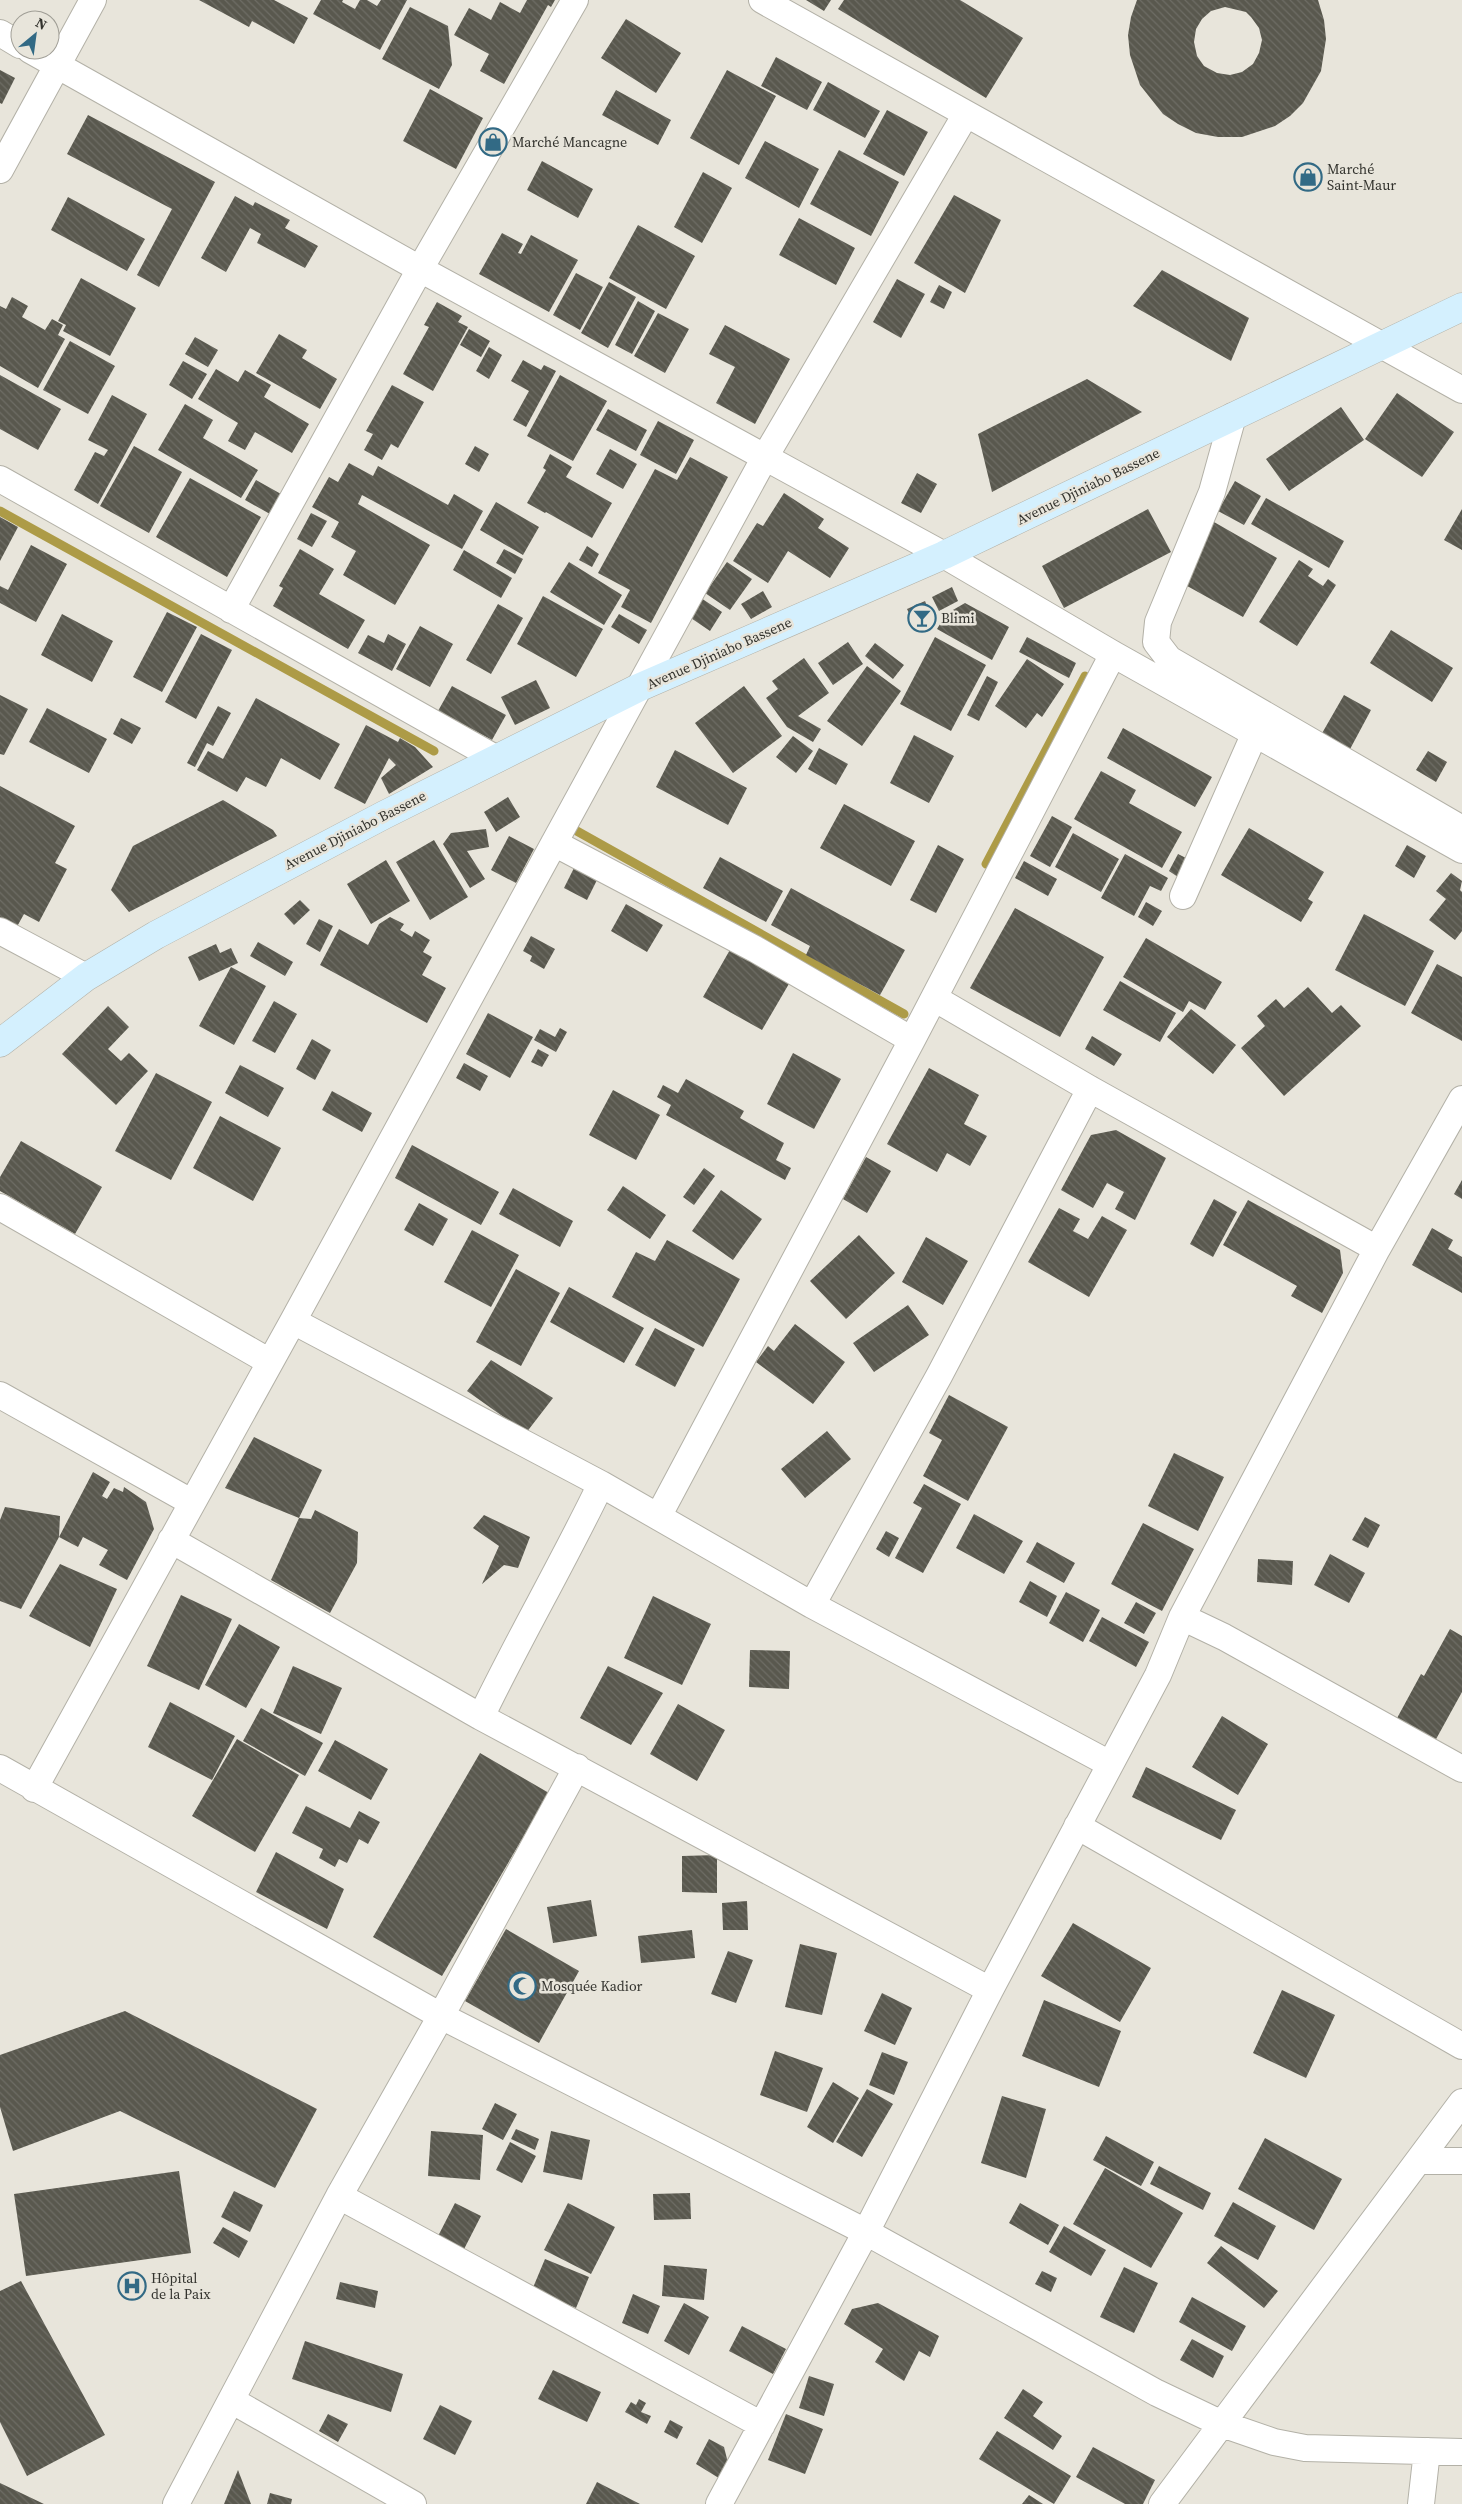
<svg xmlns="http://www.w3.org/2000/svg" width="1462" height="2504" font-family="'Source Serif 4',serif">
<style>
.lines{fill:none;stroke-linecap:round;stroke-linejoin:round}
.stream{stroke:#ad9b47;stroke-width:9}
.building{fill:url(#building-back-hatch);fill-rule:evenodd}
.minor-casing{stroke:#b3b1a7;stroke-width:28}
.secondary-casing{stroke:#b3b1a7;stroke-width:29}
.minor{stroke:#fff;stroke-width:26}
.secondary{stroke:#d4f0fe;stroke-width:28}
.labels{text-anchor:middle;stroke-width:5;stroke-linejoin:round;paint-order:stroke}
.poi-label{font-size:14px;fill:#33332e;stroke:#e8e5db;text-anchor:start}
.street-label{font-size:14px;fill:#33332e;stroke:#e8e5db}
</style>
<defs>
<pattern id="building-back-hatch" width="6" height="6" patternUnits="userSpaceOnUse" patternTransform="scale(1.25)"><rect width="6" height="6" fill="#59584e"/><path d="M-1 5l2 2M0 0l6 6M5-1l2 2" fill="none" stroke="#6e6d65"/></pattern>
</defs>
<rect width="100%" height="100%" fill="#e8e5db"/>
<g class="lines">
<!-- stream -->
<path class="stream" d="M0 511 434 751
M575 830 904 1014
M986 864 1085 676"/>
</g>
<!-- building -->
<path class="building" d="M199 0H274L308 18 294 44 252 21 249 27Z
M321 0H343L342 2 355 9 360 0H367L377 6 381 0H407L380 50 313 14Z
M527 0H555L551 7 548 5 504 84 480 71 489 54 454 35 469 8 491 20 500 2 520 13Z
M806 0H831L824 11Z
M844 0H960L1023 38 986 98 838 9Z
M1137 0H1318L1324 20 1326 39 1321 71 1303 103 1290 116 1275 126 1242 137H1218L1196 133 1178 124 1163 114 1140 85 1130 55 1128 35 1131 17ZM1225 7 1246 12 1251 17 1259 28 1262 40 1259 53 1253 64 1242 72 1230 75 1217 73 1204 66 1197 56 1194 42 1196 29 1202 19 1211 11Z
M410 7 448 26 452 65 439 89 382 59Z
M626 19 681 53 656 93 601 58Z
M776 57 822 82 807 110 761 86Z
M0 70 15 78 2 104 0 103Z
M727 70 776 96 739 165 690 138Z
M828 82 880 111 865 138 813 110Z
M430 89 483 118 456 169 403 141Z
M616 90 671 120 658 145 602 115Z
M887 110 928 132 904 176 863 154Z
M88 115 215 182 159 287 137 275 172 209 67 154Z
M765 141 819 169 799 208 745 178Z
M839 150 899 182 871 236 810 204Z
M542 161 593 189 578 218 527 190Z
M703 172 732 188 702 243 674 227Z
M954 195 1001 220 965 293 914 263Z
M235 196 253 206 255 202 290 220 285 228 318 246 305 268 257 243 261 234 250 228 226 272 201 258Z
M68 197 145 239 127 271 51 230Z
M799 218 855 248 836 285 779 255Z
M638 225 695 256 666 309 609 278Z
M502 233 523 244 518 253 521 254 531 235 578 260 549 312 479 274Z
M1162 270 1249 318 1231 361 1133 306Z
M576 273 603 287 580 330 553 315Z
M81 278 136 308 110 356 63 331 66 325 58 321Z
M897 279 925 294 901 338 873 322Z
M609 282 636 297 608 348 581 333Z
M939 285 952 292 944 309 930 302Z
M12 297 28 306 22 317 45 330 52 319 63 325 58 335 65 339 38 388 0 366V306L6 309Z
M638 301 655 311 632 354 615 345Z
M437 302 462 316 458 322 468 327 433 391 403 374 429 327 424 325Z
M658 313 689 329 665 373 634 356Z
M725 325 790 359 755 424 716 403 735 367 709 354Z
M469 329 490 341 481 357 460 345Z
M279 334 307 350 302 358 337 379 320 409 256 373Z
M195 337 218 350 208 367 185 354Z
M70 341 115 366 88 414 43 390Z
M489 347 502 355 489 379 476 371Z
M523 360 541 370 544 365 556 371 526 427 513 420 529 391 511 381Z
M183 361 207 374 192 399 169 385Z
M216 369 238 382 245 370 271 385 264 397 309 424 292 453 255 432 245 450 228 441 238 423 198 399Z
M0 375 61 409 38 450 0 429Z
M560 375 607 401 573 461 527 436Z
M1087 379 1142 412 992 492 978 434Z
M392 385 424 402 398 448 391 444 382 460 364 450 373 434 366 431Z
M1397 393 1454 432 1422 477 1365 439Z
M112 395 147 414 98 504 74 490 95 452 104 456 108 450 88 440Z
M185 404 213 420 203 438 258 470 241 498 158 450Z
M1341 407 1364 440 1289 491 1266 459Z
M608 409 647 430 636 451 596 430Z
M658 421 694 440 676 474 640 455Z
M134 446 182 472 149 533 100 506Z
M475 446 489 454 479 472 465 464Z
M610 449 637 464 623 489 596 474Z
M550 454 572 467 566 477 612 503 592 538 546 512 545 513 527 503 546 470 543 468Z
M690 457 728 477 651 623 621 607 630 590 598 573 655 469 677 480Z
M349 463 373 476 378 466 448 505 454 494 483 511 462 549 362 495 358 504 430 545 395 605 343 575 356 551 331 537 339 522 312 507 329 477 338 482Z
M917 473 937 484 921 513 901 503Z
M190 478 261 517 227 577 156 537Z
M256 480 281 494 270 514 245 500Z
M1235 481 1261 496 1244 525 1218 511Z
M784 493 824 519 818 528 849 548 830 578 788 551 768 583 733 561 757 523 763 526Z
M1266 498 1344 541 1329 568 1251 524Z
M496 502 539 527 523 555 480 530Z
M1148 509 1171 552 1064 608 1042 566Z
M1462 509V550L1444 540Z
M311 513 327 521 312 547 297 539Z
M0 517 18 527 0 561Z
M1214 522 1277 558 1243 617 1180 582Z
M31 545 67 564 36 622 0 603V586L8 590Z
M587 546 599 554 592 567 579 560Z
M300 549 334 569 319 594 365 620 348 649 273 606 283 588 279 586Z
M504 549 523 559 515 574 496 563Z
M464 550 512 578 501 598 453 570Z
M1299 560 1313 569 1308 576 1323 586 1328 579 1336 585 1297 646 1259 622Z
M569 562 622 595 604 625 550 592Z
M727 562 752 579 730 610 705 593Z
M952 587 958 601 939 611 932 597Z
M763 591 772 607 751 619 741 604Z
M543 596 603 629 576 677 517 644Z
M701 598 722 612 710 631 688 616Z
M925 601 932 618 915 625 907 609Z
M965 603 1009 627 992 660 937 629 946 614Z
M498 604 523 618 491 674 466 660Z
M167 612 197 627 162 692 133 677Z
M62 614 113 641 92 682 41 655Z
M619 614 647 630 639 644 611 627Z
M420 626 453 644 430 687 396 669Z
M1391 630 1453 668 1432 702 1370 663Z
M201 634 232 650 196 719 165 702Z
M388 634 406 644 392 671 358 653 368 635 384 643Z
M935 637 986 665 951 731 900 704Z
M1027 637 1076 663 1069 678 1019 652Z
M848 642 863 664 833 685 818 663Z
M875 643 904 665 893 679 865 656Z
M804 658 829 693 798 716 821 729 813 742 787 727 766 698 778 689 772 681Z
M1027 659 1064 684 1042 717 1037 713 1026 728 995 706Z
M867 666 901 691 862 746 827 721Z
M987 676 998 682 979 721 967 715Z
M536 680 550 708 515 725 501 697Z
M452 686 506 715 492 740 438 711Z
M744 686 782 736 733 773 695 723Z
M0 695 28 709 4 755 0 754Z
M1344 695 1371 710 1349 751 1321 735Z
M256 698 340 744 320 780 281 758 266 787 246 777 237 792 197 770 208 751 223 759Z
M218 706 231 713 213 746 207 743 195 767 187 763Z
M47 708 107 739 89 773 29 742Z
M121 718 141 728 132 744 113 734Z
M366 725 398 742 400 738 415 747 433 767 389 794 381 778 396 765 389 758 365 804 334 788Z
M1123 728 1212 777 1195 807 1107 758Z
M914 735 954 756 929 803 890 783Z
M793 736 813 751 796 773 776 757Z
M819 748 848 764 836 785 808 769Z
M675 750 747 788 728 825 656 787Z
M1428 751 1447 762 1436 782 1416 770Z
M1101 771 1136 790 1129 803 1182 832 1162 868 1074 819Z
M0 786 75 826 55 863 67 869 39 922 24 914 14 932 0 925Z
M508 797 520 817 496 832 484 812Z
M223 800 273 830 277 836 129 912 111 890 133 846Z
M844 804 915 841 891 886 820 848Z
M1052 816 1072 827 1050 867 1030 856Z
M1249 828 1324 872 1308 899 1313 902 1301 922 1221 875Z
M486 829 489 847 467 851 485 879 470 888 443 844 451 833Z
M1073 833 1119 859 1101 892 1055 867Z
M509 836 534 849 516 883 491 870Z
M434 840 468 897 430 920 396 862Z
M938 845 964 859 936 913 910 900Z
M1407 845 1426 856 1414 878 1395 866Z
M1125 854 1168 878 1161 891 1150 886 1134 916 1101 898Z
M1178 854 1188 859 1178 877 1169 871Z
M720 857 783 891 766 922 703 888Z
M386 860 410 901 371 924 347 884Z
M1024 861 1057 879 1048 896 1015 878Z
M574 868 597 880 587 900 564 888Z
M1451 873 1462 881 1460 890 1462 892V931L1455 940 1429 920 1446 899 1436 891Z
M791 888 905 950 880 995 806 955 810 946 771 925Z
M300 900 310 910 294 925 284 914Z
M1146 902 1162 911 1153 926 1138 917Z
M626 904 663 925 647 952 611 931Z
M1015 908 1104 957 1060 1037 970 988Z
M1364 914 1434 951 1405 1006 1335 970Z
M390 917 404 924 400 930 412 937 415 931 430 940 423 952 432 957 422 975 446 988 427 1023 320 965 339 929 368 945 379 924Z
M319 919 333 926 320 952 306 944Z
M531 936 555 949 544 969 530 961 532 956 523 951Z
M1146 938 1222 982 1205 1010 1189 1001 1183 1012 1123 977Z
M258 942 293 962 285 976 250 956Z
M216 944 220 953 231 948 238 963 199 981 188 957Z
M731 948 790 982 762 1030 703 997Z
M1437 964 1462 977V1041L1411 1013Z
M231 967 266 986 234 1045 199 1026Z
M1120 981 1176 1013 1160 1042 1103 1010Z
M1308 987 1332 1013 1341 1005 1361 1026 1284 1096 1241 1048 1265 1026 1257 1016 1276 999 1284 1008Z
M274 1001 297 1014 275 1053 252 1041Z
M108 1006 129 1027 108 1049 121 1061 129 1053 148 1071 116 1105 62 1054Z
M1191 1009 1236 1045 1213 1074 1167 1037Z
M488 1013 533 1037 510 1078 466 1054Z
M560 1028 567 1032 556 1052 534 1040 540 1029 555 1037Z
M1092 1036 1122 1054 1114 1066 1085 1049Z
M312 1039 331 1050 315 1080 296 1069Z
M538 1049 549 1055 542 1067 531 1062Z
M793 1053 841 1079 814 1129 767 1104Z
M464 1063 488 1076 480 1091 456 1078Z
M240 1065 284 1088 268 1117 225 1093Z
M929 1068 979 1095 964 1124 987 1136 970 1166 947 1153 937 1172 887 1144Z
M156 1073 212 1102 171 1180 115 1151Z
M686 1079 744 1111 740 1118 784 1143 776 1160 791 1168 785 1180 666 1115 671 1105 657 1097 663 1085 678 1093Z
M613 1090 660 1115 636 1160 589 1135Z
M332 1091 372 1113 362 1132 322 1110Z
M220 1116 281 1148 253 1201 193 1168Z
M1116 1130 1166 1158 1135 1220 1115 1209 1124 1192 1107 1183 1093 1208 1061 1190 1091 1135Z
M21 1141 102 1187 75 1234 0 1191V1177Z
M412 1145 499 1192 481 1225 395 1178Z
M866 1157 891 1171 867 1213 843 1199Z
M704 1168 715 1176 694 1205 683 1197Z
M1462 1180V1199L1454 1194Z
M623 1186 666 1215 650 1239 607 1210Z
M513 1188 573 1221 560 1247 499 1214Z
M721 1190 762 1219 733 1260 692 1231Z
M1214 1199 1237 1212 1213 1257 1190 1244Z
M1248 1200 1340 1250 1343 1273 1322 1313 1291 1296 1297 1286 1223 1245Z
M419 1203 448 1219 433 1246 404 1230Z
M1059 1208 1080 1219 1073 1231 1088 1239 1102 1216 1127 1230 1089 1297 1028 1262Z
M1432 1228 1453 1240 1448 1249 1462 1257V1293L1412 1265Z
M472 1230 519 1255 491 1307 444 1282Z
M859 1235 895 1273 846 1319 810 1281Z
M926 1237 968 1261 943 1305 902 1282Z
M667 1240 740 1279 703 1347 612 1297 636 1252 655 1261Z
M516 1269 560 1293 521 1366 476 1342Z
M569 1287 644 1328 624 1363 550 1322Z
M908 1305 929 1335 874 1372 853 1343Z
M795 1324 845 1362 813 1404 756 1362 768 1346 774 1351Z
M655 1328 695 1349 675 1387 635 1365Z
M491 1360 553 1398 526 1433 467 1391Z
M949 1395 1008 1427 968 1501 923 1476 942 1440 929 1433Z
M827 1431 851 1459 805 1498 781 1469Z
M254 1437 322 1470 299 1518 225 1488Z
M1174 1453 1224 1477 1198 1531 1148 1506Z
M93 1472 110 1482 102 1496 107 1499 114 1488 123 1492 124 1487 146 1502 154 1529 127 1580 99 1565 108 1550 83 1537 78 1547 59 1537Z
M924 1484 961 1504 923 1573 895 1558 922 1508 913 1503Z
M5 1507 60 1516 59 1537 21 1609 0 1601V1520Z
M315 1510 358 1532 357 1563 330 1613 271 1580 299 1518 311 1519Z
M974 1514 1023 1541 1004 1574 956 1548Z
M484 1515 530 1537 518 1568 504 1565 482 1584 499 1546 473 1528Z
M1365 1517 1380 1525 1368 1548 1352 1540Z
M1143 1523 1194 1549 1162 1611 1111 1584Z
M886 1531 899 1538 889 1557 876 1549Z
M1037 1542 1075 1563 1064 1583 1026 1562Z
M1330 1554 1365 1573 1349 1603 1314 1585Z
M1258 1559 1293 1561 1292 1585 1257 1582Z
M60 1564 117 1589 90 1647 29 1616Z
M1030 1581 1057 1596 1047 1617 1019 1602Z
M1066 1592 1100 1610 1083 1642 1049 1623Z
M181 1595 232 1619 199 1690 147 1666Z
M653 1596 711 1624 682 1685 624 1658Z
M1136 1602 1156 1613 1144 1634 1124 1623Z
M1102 1617 1149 1642 1136 1667 1089 1641Z
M239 1624 280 1647 246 1708 205 1685Z
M1450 1629 1462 1636V1692L1435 1741 1396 1720 1421 1674 1424 1676Z
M750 1650 790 1651 789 1689 749 1687Z
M293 1666 342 1688 321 1734 273 1713Z
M608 1666 663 1693 631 1745 580 1718Z
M170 1702 235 1736 212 1780 148 1747Z
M678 1704 725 1730 697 1781 650 1754Z
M261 1708 323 1743 305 1776 243 1741Z
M1222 1716 1268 1744 1238 1795 1192 1767Z
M237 1739 299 1775 255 1852 192 1816Z
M335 1740 388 1769 371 1800 318 1771Z
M480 1753 549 1793 442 1976 373 1937Z
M1146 1767 1236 1810 1221 1840 1132 1797Z
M306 1806 350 1828 359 1811 380 1822 368 1844 359 1839 347 1863 339 1859 335 1867 319 1858 323 1849 292 1833Z
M276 1852 344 1889 327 1929 256 1892Z
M717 1855V1893L682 1892V1856Z
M591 1900 597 1936 553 1943 547 1907Z
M747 1901 748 1930H723L722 1903Z
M1073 1923 1151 1968 1120 2022 1041 1976Z
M506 1929 579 1971 539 2043 465 2001Z
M692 1930 695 1958 641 1963 638 1936Z
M800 1944 837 1953 822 2015 785 2007Z
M728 1951 753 1960 736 2003 711 1994Z
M1282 1990 1335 2015 1306 2078 1253 2053Z
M882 1993 912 2008 895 2045 864 2031Z
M1044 2000 1121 2031 1099 2087 1022 2056Z
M125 2011 317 2109 275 2188 120 2111 13 2151 0 2107V2055Z
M775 2051 823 2068 807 2112 760 2095Z
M882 2052 908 2062 894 2095 869 2085Z
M833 2082 859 2098 833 2143 807 2127Z
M867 2089 893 2104 862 2157 836 2142Z
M1002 2096 1046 2109 1026 2178 981 2163Z
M495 2103 517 2114 503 2140 482 2129Z
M516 2129 539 2139 535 2150 511 2139Z
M431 2131 483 2135 480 2180 428 2176Z
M551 2131 590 2140 582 2180 543 2172Z
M1106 2136 1154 2162 1141 2186 1093 2160Z
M1265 2138 1342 2179 1314 2230 1238 2189Z
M510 2142 536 2156 522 2183 496 2170Z
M1159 2166 1211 2193 1203 2210 1150 2184Z
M1105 2168 1183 2213 1151 2268 1073 2224Z
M179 2171 191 2253 26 2276 14 2194Z
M234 2191 263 2205 250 2232 221 2217Z
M690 2193 691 2219 654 2220 653 2194Z
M1233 2202 1276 2226 1258 2260 1214 2236Z
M455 2203 481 2216 461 2255 435 2242Z
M568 2203 615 2227 591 2274 544 2250Z
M1020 2203 1059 2225 1048 2245 1009 2223Z
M1064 2226 1106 2250 1091 2276 1049 2252Z
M223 2227 248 2241 239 2258 213 2243Z
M1221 2246 1278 2291 1264 2308 1207 2263Z
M545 2259 589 2277 576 2308 532 2290Z
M664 2265 707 2269 704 2300 662 2296Z
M1124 2267 1158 2283 1134 2333 1100 2317Z
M1042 2271 1057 2278 1051 2292 1035 2284Z
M21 2281 105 2435 27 2476 0 2422V2291Z
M340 2282 378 2291 375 2308 336 2299Z
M633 2294 660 2306 648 2334 622 2323Z
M1192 2297 1246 2326 1232 2351 1179 2322Z
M684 2303 709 2317 689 2355 664 2341Z
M878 2303 939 2336 930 2357 919 2351 904 2381 875 2362 883 2349 844 2324 852 2309Z
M742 2326 786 2349 773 2374 729 2351Z
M1192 2339 1224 2356 1213 2378 1180 2360Z
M305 2341 403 2374 391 2412 292 2379Z
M553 2370 601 2392 587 2422 538 2399Z
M809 2376 834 2384 824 2416 799 2408Z
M1023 2389 1043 2402 1033 2416 1062 2436 1053 2450 1004 2418Z
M639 2399 646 2403 641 2412 651 2416 647 2424 625 2412 631 2402 636 2405Z
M440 2405 472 2421 455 2455 423 2439Z
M328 2414 348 2424 338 2442 319 2431Z
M786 2414 823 2429 805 2474 768 2460Z
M670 2420 683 2427 677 2439 664 2432Z
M997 2431 1071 2476 1054 2504 979 2459Z
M709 2439 724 2447 729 2467 722 2480 696 2464Z
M1093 2447 1155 2480 1143 2504H1125L1076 2477Z
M238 2470 251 2504H224Z
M597 2482 640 2504H586Z
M0 2483 44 2504H0Z
M270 2493 292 2499 291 2504H267Z
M1029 2495 1043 2504H1022Z"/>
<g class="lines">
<!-- minor casing -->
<g class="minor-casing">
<path id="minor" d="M762 0 1462 390
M0 33 20 45
M30 50 420 269 944 555 1113 654 1462 850
M0 170 93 0
M1233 416 1212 492 1158 622 1156 642 1169 659 1462 829
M0 479 497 759
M231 610 420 269 575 0
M554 843 755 949 912 1040
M1183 896 1255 733
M0 931 86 977
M934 998 1090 1089 1377 1249
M0 1207 270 1362
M293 1321 601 1484 812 1605 1110 1764
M0 1395 191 1502
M659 1515 912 1040 1113 654
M171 1540 481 1717 990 1990
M812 1605 939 1376 1090 1089
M1182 1617 1224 1637 1462 1769
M481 1717C519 1638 563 1563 601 1484
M0 1768 441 2016 866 2232 1157 2393 1222 2424 1274 2442 1305 2448 1462 2452
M34 1789 293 1321 765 457 966 114
M1077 1826 1462 2046
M1419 2161H1462
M339 2196 762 2425
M231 2400 413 2504
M176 2504 339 2196 441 2016 577 1767
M719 2504 866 2232 990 1990 1158 1675 1182 1617 1377 1249 1462 1099
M1162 2504 1462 2102
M1421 2504 1427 2451"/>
</g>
<!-- secondary casing -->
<g class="secondary-casing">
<path id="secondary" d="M0 1043 86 977 156 935 384 815 638 688 944 555 1462 307"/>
</g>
<!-- minor -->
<use href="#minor" class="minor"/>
<!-- secondary -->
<use href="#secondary" class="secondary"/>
</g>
<!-- icons -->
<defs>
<g id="shop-ring" transform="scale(1.4375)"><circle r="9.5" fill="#e8e5db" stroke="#326a85" stroke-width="1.5"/><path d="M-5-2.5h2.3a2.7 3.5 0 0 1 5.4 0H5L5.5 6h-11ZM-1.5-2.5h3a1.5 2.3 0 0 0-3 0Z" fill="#326a85"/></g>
<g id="bar-ring" transform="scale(1.4375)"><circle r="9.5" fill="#e8e5db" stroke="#326a85" stroke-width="1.5"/><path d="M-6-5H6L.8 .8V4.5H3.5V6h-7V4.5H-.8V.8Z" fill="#326a85"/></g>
<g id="mosque-ring" transform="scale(1.4375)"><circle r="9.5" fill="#e8e5db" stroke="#326a85" stroke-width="1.5"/><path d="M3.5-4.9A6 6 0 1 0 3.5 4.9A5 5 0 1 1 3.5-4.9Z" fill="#326a85"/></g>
<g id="hospital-ring" transform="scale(1.4375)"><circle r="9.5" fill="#e8e5db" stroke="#326a85" stroke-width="1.5"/><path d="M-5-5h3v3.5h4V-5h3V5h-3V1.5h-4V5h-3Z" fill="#326a85"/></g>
</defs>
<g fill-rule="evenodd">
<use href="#shop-ring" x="493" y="142"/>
<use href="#shop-ring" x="1308" y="177"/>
<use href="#bar-ring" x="922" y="618"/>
<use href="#mosque-ring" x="522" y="1986"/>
<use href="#hospital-ring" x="132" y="2286"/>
</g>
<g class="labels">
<!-- poi labels -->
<g class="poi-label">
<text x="512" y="147">Marché Mancagne</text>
<text x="1327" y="174">Marché<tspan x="1327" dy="16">Saint-Maur</tspan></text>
<text x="941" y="623">Blimi</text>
<text x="541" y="1991">Mosquée Kadior</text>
<text x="151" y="2283">Hôpital<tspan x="151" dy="16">de la Paix</tspan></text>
</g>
<!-- street labels -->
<g class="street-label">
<text transform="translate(1088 486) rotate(-26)" y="5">Avenue Djiniabo Bassene</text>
<text transform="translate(719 653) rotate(-24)" y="5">Avenue Djiniabo Bassene</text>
<text transform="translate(355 830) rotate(-27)" y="5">Avenue Djiniabo Bassene</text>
</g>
</g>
<!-- north arrow -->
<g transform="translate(35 35) rotate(29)"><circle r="24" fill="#e8e5db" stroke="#a09e96"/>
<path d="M0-4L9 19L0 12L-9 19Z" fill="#326a85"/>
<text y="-8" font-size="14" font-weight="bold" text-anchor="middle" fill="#33332e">N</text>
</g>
</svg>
